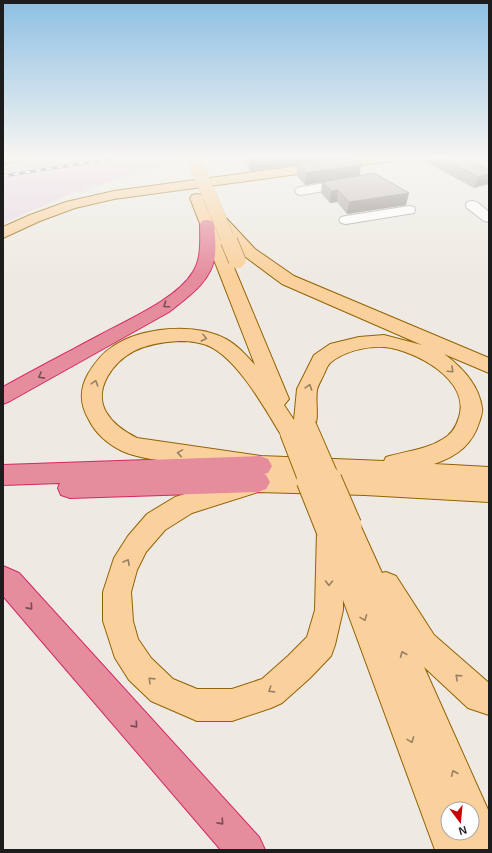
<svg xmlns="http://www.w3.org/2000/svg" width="492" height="853" font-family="Arial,sans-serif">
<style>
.industrial{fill:#e7d5e4}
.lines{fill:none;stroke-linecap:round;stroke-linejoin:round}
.minor-casing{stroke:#a4a4a4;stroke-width:2}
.major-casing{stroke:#936203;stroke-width:2}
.highway-casing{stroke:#d52764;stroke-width:2}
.minor{fill:#fff;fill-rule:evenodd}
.major{fill:#fad19d;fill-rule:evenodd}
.highway{fill:#e58c9d;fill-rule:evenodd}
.rail-casing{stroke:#6b6b6b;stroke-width:3}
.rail{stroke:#fff;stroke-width:2;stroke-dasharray:5.5;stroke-linecap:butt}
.major-bridge-far3-casing{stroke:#936203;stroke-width:14;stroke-linecap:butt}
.major-bridge-far2-casing{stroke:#936203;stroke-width:18;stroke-linecap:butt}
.major-bridge-far1-casing{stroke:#936203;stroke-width:24;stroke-linecap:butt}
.major-bridge-casing{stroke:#936203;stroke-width:29;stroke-linecap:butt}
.major-bridge-far3{stroke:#fad19d;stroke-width:14}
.major-bridge-far2{stroke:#fad19d;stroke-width:17}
.major-bridge-far1{stroke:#fad19d;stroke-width:22}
.major-bridge{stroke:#fad19d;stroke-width:27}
.wall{fill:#a8a09a}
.shaded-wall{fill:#88827d}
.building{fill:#c3bab3;stroke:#88827d}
.oneway{stroke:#774f57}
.oneway2{stroke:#978063}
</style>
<rect width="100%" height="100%" fill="#eeeae3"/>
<!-- industrial -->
<path class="industrial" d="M45 157H199L141 172 80 192V190L3 223V168Z
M232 157H376L247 174 243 172Z"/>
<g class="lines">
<!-- minor casing -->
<g class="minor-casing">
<path id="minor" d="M349 179 353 180 355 183 353 186 301 195 297 194 295 191 297 188 301 187Z
M472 201 477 202 489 212V222L484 221 467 208 466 205 467 202Z
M409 206 414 207 415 210 414 213 346 224 341 223 339 220 341 217 346 216Z"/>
</g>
<!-- major casing -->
<g class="major-casing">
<path id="major" d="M3 157H27L25 160 3 164Z
M366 157H399L397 160 393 161 114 199 75 208 40 221 3 238V227L30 215 66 202 114 191Z
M197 194 202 195 204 198 214 221 216 218 221 217 226 218 255 249 294 276 489 358V373L444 354C462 367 479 385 482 408 483 411 481 416 480 420 473 444 458 456 434 464L489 467V502L365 495 258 492 192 513 165 530 146 552 137 570 131 592 133 621 138 639 151 658 173 679 197 689H232L262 679 288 656 307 637 315 610 317 530 321 522 330 518 337 521 339 518 348 515 357 518 382 573 386 572 396 576 434 635 489 683V715L468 708 424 667 489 812V850H435L343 600V610L335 645 331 656 310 678 282 703 271 708 232 721H197L151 701 129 680 115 658 103 621V592L114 558 128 536 147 514 175 497 250 474C227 471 204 467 181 463 161 460 140 459 122 451 108 444 96 434 89 420 80 405 79 390 88 374 94 364 101 354 112 347 140 327 195 322 226 339 237 345 246 355 255 365L190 198 192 195ZM215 222 243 255 282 284 422 345 384 335 359 337 330 344 314 355 297 389 294 420 284 405 289 399ZM179 341C190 341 201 342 211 347 240 362 266 411 283 438L291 441 299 438 301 433 305 434 313 432C320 419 315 404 317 390 318 385 322 379 324 374 326 370 327 366 330 363 344 351 366 346 384 347 415 350 471 380 459 417 456 427 452 434 443 439 426 450 405 451 386 457L384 461 261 456 137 438C125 432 113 424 106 412 93 389 113 362 134 351 148 344 163 342 179 341ZM448 809H472V833H448Z"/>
</g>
<!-- highway casing -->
<g class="highway-casing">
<path id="highway" d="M207 220 212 221 214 224C215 234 216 245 215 255 212 281 188 297 169 312L10 401 3 404V387C35 369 68 352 100 335 127 320 177 299 193 272 202 258 200 240 200 224L202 221Z
M260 456 268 459 272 466 268 473 264 474 266 475 270 482 266 489 258 492 70 498 61 495 58 488 60 483 3 485V465Z
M3 566 19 573 259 837 265 850H221L3 596Z"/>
</g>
<!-- minor -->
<use href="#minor" class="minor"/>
<!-- major -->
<use href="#major" class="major"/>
<!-- highway -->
<use href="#highway" class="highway"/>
<!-- rail casing -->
<g class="rail-casing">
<path id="rail" d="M3 176 123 157"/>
</g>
<!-- rail -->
<use href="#rail" class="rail"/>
<!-- major-bridge-far3 casing -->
<g class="major-bridge-far3-casing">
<path id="major-bridge-far3" d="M193 157 229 242"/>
</g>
<!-- major-bridge-far2 casing -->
<g class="major-bridge-far2-casing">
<path id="major-bridge-far2" d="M229 241 237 260"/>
</g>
<!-- major-bridge-far1 casing -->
<g class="major-bridge-far1-casing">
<path id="major-bridge-far1" d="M305 426 329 481
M291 432 310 481"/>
</g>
<!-- major-bridge casing -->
<g class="major-bridge-casing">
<path id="major-bridge" d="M310 480 330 530
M328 480 348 526"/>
</g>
<!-- major-bridge-far3 -->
<use href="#major-bridge-far3" class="major-bridge-far3"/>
<!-- major-bridge-far2 -->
<use href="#major-bridge-far2" class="major-bridge-far2"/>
<!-- major-bridge-far1 -->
<use href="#major-bridge-far1" class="major-bridge-far1"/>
<!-- major-bridge -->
<use href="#major-bridge" class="major-bridge"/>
</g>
<!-- wall -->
<path class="wall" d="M240 157H355L349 158 361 165 360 175 406 205 347 214 337 202 330 203 321 193 322 182 305 185 297 176V165L250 171Z
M427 157H463L489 170 474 188 426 162Z"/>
<!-- shaded-wall -->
<path class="shaded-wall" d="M250 157H355L250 171Z
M361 165 359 176 305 185 306 173Z
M489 174V184L474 188 478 177Z
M338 190 337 202 330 203 331 191Z
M409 193 406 205 347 214 349 202Z"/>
<!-- building -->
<path class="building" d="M440 157H463L489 170V174L478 177Z
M348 158 361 165 306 173 298 164Z
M374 173 409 193 349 202 338 190 331 191 322 182Z"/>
<!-- one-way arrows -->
<defs><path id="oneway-chevron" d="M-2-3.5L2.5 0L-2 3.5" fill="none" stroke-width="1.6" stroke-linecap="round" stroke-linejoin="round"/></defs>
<g class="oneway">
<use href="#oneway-chevron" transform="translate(166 305) rotate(145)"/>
<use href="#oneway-chevron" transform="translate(41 376) rotate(151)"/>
<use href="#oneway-chevron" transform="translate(30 607) rotate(48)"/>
<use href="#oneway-chevron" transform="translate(135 725) rotate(48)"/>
<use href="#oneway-chevron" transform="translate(221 822) rotate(48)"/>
</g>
<g class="oneway2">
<use href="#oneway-chevron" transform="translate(204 338) rotate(14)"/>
<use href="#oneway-chevron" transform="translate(451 370) rotate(43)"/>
<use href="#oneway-chevron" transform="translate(95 383) rotate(-72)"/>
<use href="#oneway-chevron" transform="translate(309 387) rotate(-72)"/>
<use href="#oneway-chevron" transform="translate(180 453) rotate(-171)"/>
<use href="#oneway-chevron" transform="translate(127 562) rotate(-61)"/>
<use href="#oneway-chevron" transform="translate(329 583) rotate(91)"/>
<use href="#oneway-chevron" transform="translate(364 618) rotate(69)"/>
<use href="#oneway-chevron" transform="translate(403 654) rotate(-113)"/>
<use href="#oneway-chevron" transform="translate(458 677) rotate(-138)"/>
<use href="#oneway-chevron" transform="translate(151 680) rotate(-136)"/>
<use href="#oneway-chevron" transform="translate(271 690) rotate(148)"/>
<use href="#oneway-chevron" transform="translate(411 740) rotate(69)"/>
<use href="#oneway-chevron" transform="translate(454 773) rotate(-113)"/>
</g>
<!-- sky -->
<linearGradient id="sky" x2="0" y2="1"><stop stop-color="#8dbfe3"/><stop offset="0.57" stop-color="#f7f6f2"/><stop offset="1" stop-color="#f7f6f2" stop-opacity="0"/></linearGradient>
<rect width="492" height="276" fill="url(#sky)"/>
<!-- border -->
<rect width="492" height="853" fill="none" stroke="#1d1d1d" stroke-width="8"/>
<!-- north arrow -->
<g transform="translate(460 821) rotate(164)"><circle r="19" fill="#ffffff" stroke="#a5a5a5"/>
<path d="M0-3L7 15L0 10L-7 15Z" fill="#c60405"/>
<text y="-6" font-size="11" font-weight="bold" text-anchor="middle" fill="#1d1d1d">N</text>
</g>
</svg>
